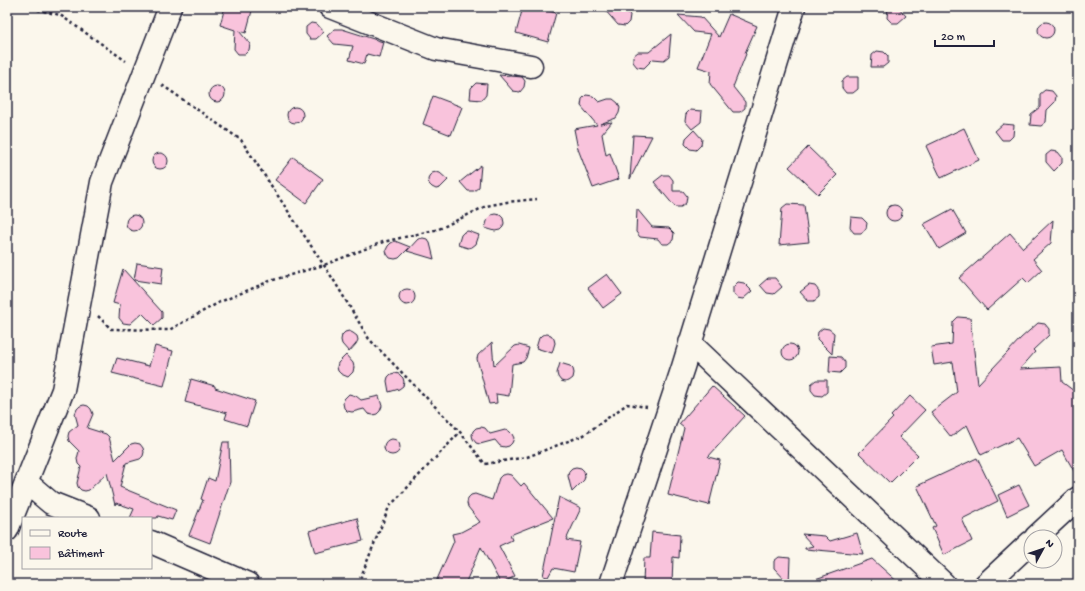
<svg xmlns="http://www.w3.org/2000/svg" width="1085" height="591" font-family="'Gochi Hand',sans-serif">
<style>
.building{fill:#f9c3dc;stroke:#22223b}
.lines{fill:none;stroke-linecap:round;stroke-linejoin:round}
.minor-casing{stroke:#22223b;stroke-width:25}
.path{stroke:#22223b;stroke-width:2.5;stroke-dasharray:3 3;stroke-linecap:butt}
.minor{stroke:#fbf7ec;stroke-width:22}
</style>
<rect width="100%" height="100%" fill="#fbf7ec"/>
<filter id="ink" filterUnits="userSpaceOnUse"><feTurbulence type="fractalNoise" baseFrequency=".025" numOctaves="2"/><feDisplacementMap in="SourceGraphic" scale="8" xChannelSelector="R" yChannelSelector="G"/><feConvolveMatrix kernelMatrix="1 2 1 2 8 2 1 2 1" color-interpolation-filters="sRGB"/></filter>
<g filter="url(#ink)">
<!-- building -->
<path class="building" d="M225 7H253L246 33 239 31 250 44 249 50 245 54H238L234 49 235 30 220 25Z
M523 7H535L556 13 548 42 516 33Z
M888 7 899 8 906 16 898 23H892L887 18Z
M604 9 626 10 630 15 629 22 625 26 618 25Z
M729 14 757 26 745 53 746 54 733 87 745 102V108L740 112H733L710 84 711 71 698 67 711 34 694 32 678 15 701 17 719 37Z
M1038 30a8 8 0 1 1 16 0a8 8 0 1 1-16 0Z
M311 23 317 24 324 32 316 39H310L306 34V27Z
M335 29H342L383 42 379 57 367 54 364 64 349 60 353 46 334 44 327 36Z
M671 34 669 56 664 60 653 59 644 68 637 67 633 62V56L638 52H649Z
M877 51 884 52 888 56V63L883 67H871L872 55Z
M499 75 522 77 525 81 524 87 520 92 513 91Z
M847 77H858V89L853 93H846L842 88V81Z
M476 83 487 84 486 95 482 100 470 99 471 88Z
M209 94a8 8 0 1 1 16 0a8 8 0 1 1-16 0Z
M1045 90 1052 91 1056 96 1055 102 1047 110 1046 122 1041 126 1030 125 1031 114 1040 107V94Z
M586 95 593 96 599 102 608 99H613L618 103 620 108 619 113 616 118 600 124 612 122 602 134 606 155 610 153 619 179 593 188 578 149 574 129 597 125 581 106 582 99Z
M433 96 462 107 451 135 423 124Z
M287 115a8 8 0 1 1 16 0a8 8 0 1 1-16 0Z
M690 110 702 111 701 122 692 129 685 121 686 114Z
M1003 124 1014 125 1013 136 1009 140H1002L995 131Z
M964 128 979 160 941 178 926 146Z
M694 130 702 139 701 145 696 150 690 149 685 144 686 138Z
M633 135 652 136 630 179Z
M808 147 837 175 818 194 789 167Z
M1051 151 1058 152 1062 157V163L1054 171 1046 162V155Z
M152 161a8 8 0 1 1 16 0a8 8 0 1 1-16 0Z
M293 157 323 179 306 203 275 180Z
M481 165 479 187 474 191H468L460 182Z
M436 172 440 173 448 180 440 188 436 189 432 187 429 184 428 180 429 176 432 173Z
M663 175H669L673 180V191H683L687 196 686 203 681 207H675L654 182Z
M787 204 804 205 809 242 779 245 782 208Z
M886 213a8 8 0 1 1 16 0a8 8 0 1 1-16 0Z
M637 209 652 227 669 228 674 233 673 240 668 244H662L658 239 640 237 636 232Z
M952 209 966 233 939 249 924 224Z
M495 214 500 215 503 218 504 223 503 227 500 230 495 231 485 228 488 218 491 215Z
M126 223a8 8 0 1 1 16 0a8 8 0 1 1-16 0Z
M851 217 862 218 867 223 866 229 861 233H854L850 228Z
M1053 220 1051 243 1033 259 1042 270 1028 283 1023 278 987 310 959 278 1010 233 1023 248Z
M468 231 479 235 476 244 472 247 468 248 458 245 461 235 464 232Z
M423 238 427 239 430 243 434 259 407 251 418 239Z
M395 241 410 247 399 258 395 259 390 258 387 254 386 250 388 246 391 243Z
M137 263 163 267 161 284 134 280Z
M123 269 162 312V318L154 325 142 313 130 324 123 323 119 318 120 305 113 303Z
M607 274 622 294 603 308 588 288Z
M768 278H775L782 287 774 294 767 293 760 285Z
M738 282 744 283 752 291 743 299 737 298 733 293V287Z
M809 285 815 286 819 291V297L814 301H808L800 292Z
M399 297a8 8 0 1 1 16 0a8 8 0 1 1-16 0Z
M958 317 970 318 978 384 1021 338 1038 323 1045 324 1049 329V335L1033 350 1035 352 1020 369 1061 367 1062 382 1078 394V478L1062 450 1034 466 1017 438 981 455 967 425 951 437 931 412 957 392 953 362 934 365 931 347 952 344 953 322Z
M823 328 829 329 834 333 832 354 817 339 818 332Z
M349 331 353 333 357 336 358 340 356 344 349 352 342 344 341 340 342 335 345 332Z
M547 334 551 335 554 339 555 343 552 353 536 348 539 338 542 335Z
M492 342 494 366 515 346 519 345 529 348 526 358 523 362 512 364 509 396 496 394 497 403 489 404 477 359 478 355Z
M782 352a8 8 0 1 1 16 0a8 8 0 1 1-16 0Z
M155 346 173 351 164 386 112 373 117 358 149 366Z
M346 355 353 363 354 367 353 372 348 377 341 374 338 371 337 367 338 363Z
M830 356 841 357 845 362V368L840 373 829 372Z
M560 363 570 366 573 369 574 373 573 378 569 381 565 382 561 381 558 377 557 373Z
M395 373 399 374 403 378 404 382 403 386 399 389 389 392 387 381 388 377 391 374Z
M191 379 215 386V388L255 401 247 426 225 419 227 413 185 402Z
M816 380H827V392L822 396 815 395 811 390V384Z
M712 386 745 416 708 457 720 460 709 505 668 495 684 428 679 424Z
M349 394 356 396 361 400 379 396 382 406 380 411 377 414 373 415 368 414 364 409 352 412 347 411 344 408 343 403 344 399Z
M910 396 925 410 899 437 918 455 890 483 859 453 893 418 891 416Z
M84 405 88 406 91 409 93 414 87 428 106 434 109 437 115 460 131 444 135 443 140 444 143 448 144 452 143 456 140 459 126 463 120 487 176 510 172 520 158 516 157 518H130L134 509 116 503 115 505 107 473 89 490 85 491 81 490 78 487 77 483 81 467 78 464 77 459 79 451 69 441 68 436 69 432 78 425 75 414 77 409 80 406Z
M481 427 485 428 490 434 505 430 509 431 512 434 514 438 512 443 509 446 505 447 500 446 495 440 480 444 476 443 473 439 472 435 473 431 476 428Z
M384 447a8 8 0 1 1 16 0a8 8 0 1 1-16 0Z
M223 442H229L230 482 210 543 189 535 203 500 201 499 208 478 215 481Z
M977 458 998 501 962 519 972 541 944 555 932 528 936 526 917 486Z
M576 467 581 468 584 471 585 476 584 480 572 492 568 476 569 471 572 468Z
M507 474 511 475 521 486 524 483 553 518 510 535 512 540 499 546 515 576 501 584 481 547 465 584H435L454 541 452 534 461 532 480 522 468 507 467 503 468 498 471 495 475 494 492 500 499 478 502 475Z
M1019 485 1029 505 1007 516 998 495Z
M559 497 581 508 566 540 580 542 574 572 553 568 548 577 543 576Z
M357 518 363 541 315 553 309 531Z
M652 532 680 535 679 558 673 557 672 584H643L644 558H650Z
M857 533 863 554 805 549V548L813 546 802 534 825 536 830 541Z
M779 557 790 558 789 584 774 568V561Z
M872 559 900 584H808L807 582Z"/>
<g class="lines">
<!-- minor casing -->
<g class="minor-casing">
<path id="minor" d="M330 7 436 49 531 66
M690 343 944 584
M26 482 51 503 89 518
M7 530 63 390 102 182 170 7
M1036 537 1078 498
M151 542 248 584
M611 584 683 367 794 7
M986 584 1031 542"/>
</g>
<!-- path -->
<path class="path" d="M26 7 60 15 126 61
M162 85 241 140 333 279 369 339 460 432 485 464 527 457 584 435 627 404 647 407
M98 316 111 329 169 330 220 302 270 281 324 265 383 242 439 229 486 206 507 202 537 199
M358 584 389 507 460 432"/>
<!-- minor -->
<use href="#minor" class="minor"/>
</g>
</g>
<!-- margin -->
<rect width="1085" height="591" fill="none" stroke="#fbf7ec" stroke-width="24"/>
<rect x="12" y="12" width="1061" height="567" fill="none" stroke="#22223b" stroke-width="1.5" filter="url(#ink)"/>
<!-- legend -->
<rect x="22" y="517" width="130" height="52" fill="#fbf7ec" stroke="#a4a2a5"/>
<rect x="30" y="530" width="20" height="6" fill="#fbf7ec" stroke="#a4a2a5"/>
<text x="58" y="537" font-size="12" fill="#22223b">Route</text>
<rect x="30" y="547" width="20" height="12" fill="#f9c3dc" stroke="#a4a2a5"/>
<text x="58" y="557" font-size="12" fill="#22223b">Bâtiment</text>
<!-- north arrow -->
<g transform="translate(1043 549) rotate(50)"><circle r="19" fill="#fbf7ec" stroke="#a4a2a5"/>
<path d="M0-3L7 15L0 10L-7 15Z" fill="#22223b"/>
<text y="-6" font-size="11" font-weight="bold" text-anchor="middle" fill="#22223b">N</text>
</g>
<!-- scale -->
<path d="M935 40v6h59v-6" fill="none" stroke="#22223b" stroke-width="2"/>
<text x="941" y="40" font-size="12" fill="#22223b" stroke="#fbf7ec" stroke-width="3" paint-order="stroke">20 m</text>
</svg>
